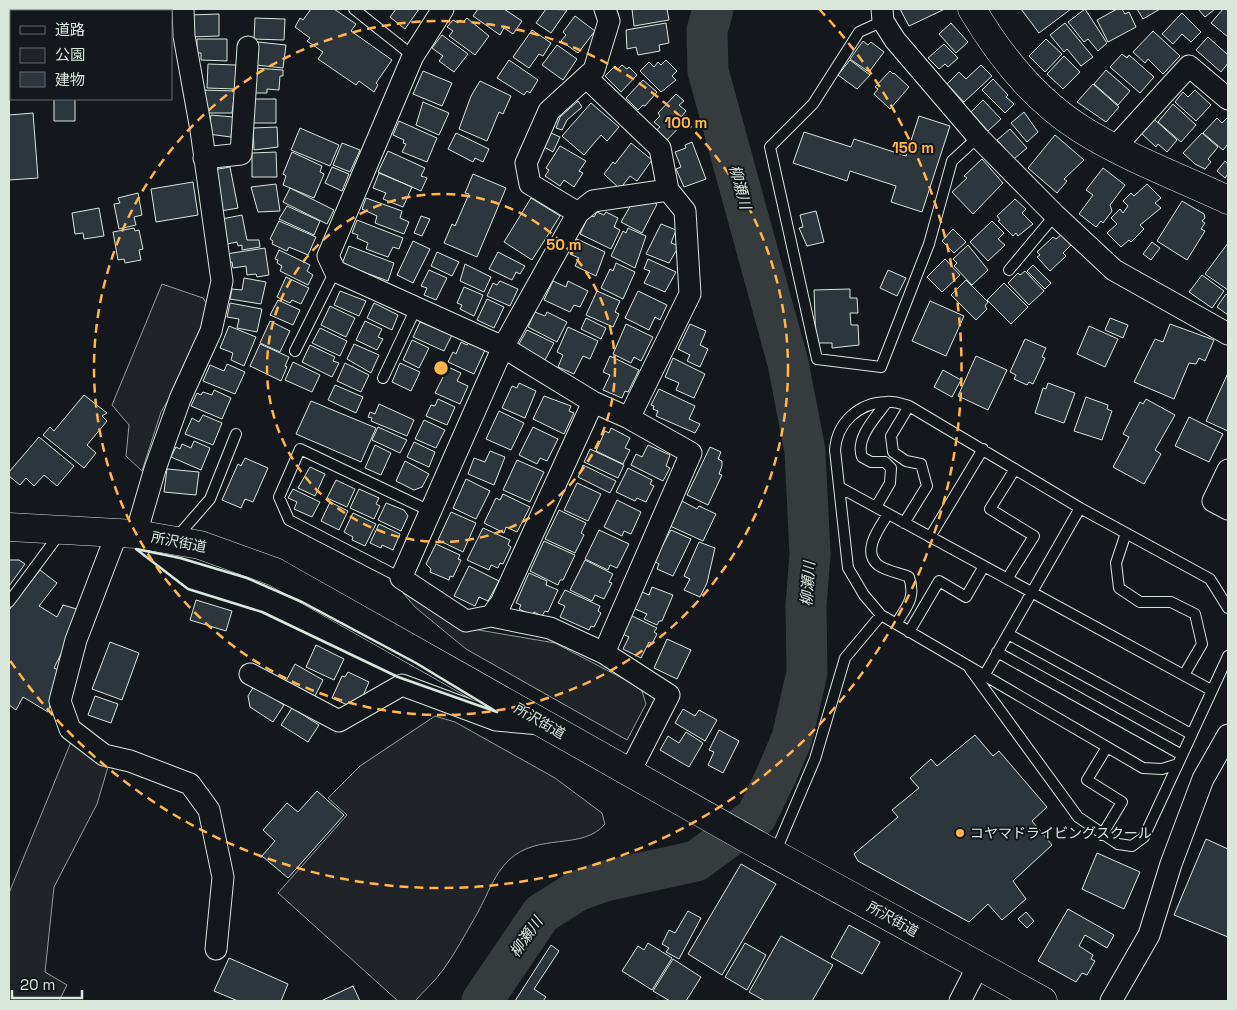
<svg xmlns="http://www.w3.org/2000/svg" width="1237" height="1010" font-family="'Space Grotesk','Noto Sans JP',sans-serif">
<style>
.green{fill:#202428;stroke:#939e99}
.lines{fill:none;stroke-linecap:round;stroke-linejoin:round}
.river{stroke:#363b3e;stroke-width:41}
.building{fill:#2c363c;stroke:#d8e6dc}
.lane-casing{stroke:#d8e6dc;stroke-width:12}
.street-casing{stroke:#d8e6dc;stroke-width:23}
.secondary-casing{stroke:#d8e6dc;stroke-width:29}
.primary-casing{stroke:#d8e6dc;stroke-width:29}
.lane{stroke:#14181c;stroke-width:10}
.street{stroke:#14181c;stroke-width:21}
.secondary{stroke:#14181c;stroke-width:28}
.primary{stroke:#14181c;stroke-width:28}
.wall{stroke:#d8e6dc;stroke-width:2.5}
.ring{fill:none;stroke:#ffb74d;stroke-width:2.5;stroke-dasharray:9 6}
.poi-dot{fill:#ffb74d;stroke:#14181c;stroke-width:2}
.labels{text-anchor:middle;stroke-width:4;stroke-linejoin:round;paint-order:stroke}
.street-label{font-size:14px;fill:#d8e6dc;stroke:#14181c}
.poi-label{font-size:14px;fill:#d8e6dc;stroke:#14181c;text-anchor:start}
.water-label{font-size:15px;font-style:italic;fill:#d8e6dc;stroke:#14181c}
.centre{fill:#ffb74d;stroke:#14181c;stroke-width:2.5}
.ring-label{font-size:15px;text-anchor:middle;font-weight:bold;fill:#ffb74d;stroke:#14181c;stroke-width:4;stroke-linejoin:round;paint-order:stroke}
</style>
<rect width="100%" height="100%" fill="#14181c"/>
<!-- green -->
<path class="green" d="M162 284 203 298 208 306 190 363 161 412 142 471 126 456 129 425 112 405Z
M403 593 455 626 555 643 641 688 646 704 627 740 466 649 415 607Z
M435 716 455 722 555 778 602 813 605 824C583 851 538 832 509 860 494 874 488 894 478 912 467 931 456 952 443 970 435 981 424 991 415 1001H398L278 893 347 815 328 798 360 766Z
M71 742 108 767 97 804 54 887 45 972 67 985 59 1001H9V893Z"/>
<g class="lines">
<!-- river -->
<path class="river" d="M482 1001 541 914 577 891 605 881 696 861 756 817 776 776 792 738 807 673 806 606 810 554 805 451 788 363 708 71 707 31 713 9"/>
</g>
<!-- building -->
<path class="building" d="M311 9H334L356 24 351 31 392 60 376 83 378 85 374 92 359 81 356 85 318 59 323 52 307 41 310 38 295 27 300 18 303 20Z
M396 9H419L405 29 390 17Z
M478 9H504L522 21 513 34 504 28 500 35 473 16Z
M546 9 567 10 551 33 536 23Z
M632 9H667L669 20 634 26Z
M900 9H945L909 26Z
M1021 9H1071L1039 33Z
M1085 9 1107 43 1098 51 1088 39 1084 42 1068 22Z
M1117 9H1122L1125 14 1129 12 1136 27 1108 42 1097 20Z
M1137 9H1160L1143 19Z
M1198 9H1215L1205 17Z
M1223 9 1228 10V37L1211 23Z
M1182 13 1201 32 1191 42 1182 34 1173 44 1162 34Z
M219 14V36L190 37 189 15Z
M575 16 595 31 578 53 561 41 566 35 563 32Z
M255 18 285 19 284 40 254 39Z
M467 18 489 36 475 55 449 36 453 31 447 27 453 20 458 23 460 20 463 22Z
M666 23 669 43 659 45 660 51 638 55 636 47 627 49 626 30Z
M951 23 968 42 956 53 939 34Z
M1065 23 1093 57 1081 66 1067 49 1064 52 1050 35Z
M9 30H11V60H9Z
M532 30 551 43 543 56 539 54 529 68 513 57Z
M1153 31 1180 56 1163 74 1148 59 1145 63 1133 52Z
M442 35 468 54 454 72 439 61 443 56 432 48Z
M1208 37 1228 55V63L1221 72 1196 50Z
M197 39H227V61L201 60V53H197Z
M1046 39 1062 54 1045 72 1029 56Z
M863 41 868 45 871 42 884 52 869 72 850 59Z
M258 42 286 45 283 68 256 65Z
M944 44 958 58 948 67 945 64 939 69 928 58Z
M557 45 577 59 563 80 542 65Z
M1122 54 1127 58 1129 55 1154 77 1140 93 1110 67Z
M1064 56 1080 72 1063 89 1047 74Z
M509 60 538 80 530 93 527 91 524 95 497 78Z
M666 60 677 71 672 76 676 80 661 92 640 71 649 62 654 67 658 62 661 65Z
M850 60 870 75 857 89 838 75Z
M208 64 236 65 235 89 207 88Z
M622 65 627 69 629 67 637 75 621 92 605 76 615 66 618 69Z
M981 65 992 76 964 102 947 84 959 72 966 79Z
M255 68 283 70V76H280L279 90 267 89V93H253Z
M1106 70 1130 91 1118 105 1094 84Z
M423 71 452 83 442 106 413 94Z
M890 71 893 74 894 73 909 87 890 109 874 94 878 89 875 87Z
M993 79 1008 95 1006 97 1014 104 1005 113 982 90Z
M643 80 657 92 645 106 643 105 638 110 626 98Z
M480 81 511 96 503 114 499 112 487 141 459 129 471 96Z
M1093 84 1119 107 1106 122 1077 102Z
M203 90 235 91 232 113H206Z
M1195 90 1211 105 1196 121 1175 102 1183 92 1188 97Z
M676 94 684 101 679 105 686 111 681 117 685 121 665 142 654 132 660 127 654 122 660 116 658 113Z
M54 99H75V121H54Z
M251 99H276V123H251Z
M983 100 1001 119 988 131 971 112Z
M578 101 582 107 567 120 562 130 556 128 560 117Z
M423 102 449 113 439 135 416 125Z
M591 103 619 127 607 141 601 135 584 155 562 136Z
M1173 104 1196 125 1181 142 1158 122Z
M1024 112 1038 132 1027 142 1011 123Z
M33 113 38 178 9 180V115Z
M211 115 233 117 231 137 208 134Z
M919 116 950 126 922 212 891 202 896 186 850 171 847 181 793 163 804 132 851 147 854 139 906 156Z
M1228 117V144L1223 150 1203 133 1217 118 1222 123Z
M1154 119 1177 140 1167 152 1158 144 1156 147 1141 133Z
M399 121 437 138 427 162 402 152 406 144 403 143 404 140 393 135Z
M277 127 278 147 254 150 253 128Z
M300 128 339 145 330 166 291 150Z
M1010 129 1027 148 1014 159 997 140Z
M456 133 489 149 483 162 475 158 473 162 448 149Z
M551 133 560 137 553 152 544 147Z
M1202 133 1218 147 1208 159 1211 162 1205 169 1195 164 1183 153Z
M1055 135 1084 160 1064 179 1067 181 1057 193 1028 168Z
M692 142 706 179 684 187 676 169 681 167 675 152 686 148 685 145Z
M342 143 360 150 350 172 333 165Z
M631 143 652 160 637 181 630 176 620 189 604 174 613 162 615 164Z
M560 146 586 161 579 171 583 173 574 187 564 180 560 186 545 176 549 170 546 168Z
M388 151 425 168 421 176 427 178 421 191 378 172Z
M276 152 277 177H252V153Z
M292 152 322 166 320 172 324 174 314 198 283 185 286 176 283 174Z
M982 159 1003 183 973 214 952 192 967 178 964 176Z
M1225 161 1228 164V174L1225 178 1217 171Z
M230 167 238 208 221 211 213 170Z
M332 167 349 174 342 191 325 183Z
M1103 168 1125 185 1110 205 1112 211 1103 223 1101 221 1096 227 1079 214 1093 195 1086 190Z
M379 173 412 187 403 207 383 199 386 193 373 188Z
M473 174 506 188 477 257 444 243 452 224 455 226 469 194 465 193Z
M193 182 198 215 156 222 151 189Z
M276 184 280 211 258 212 251 187Z
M1147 184 1161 198 1155 203 1161 208 1140 225 1144 229 1131 242 1129 240 1121 247 1107 233 1117 224 1111 218 1120 209 1123 213 1128 206 1123 201 1131 193 1134 196Z
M290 188 334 210 327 224 283 202Z
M138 193 142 215 134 217 136 225 119 229 114 204 120 203 118 198Z
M366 198 402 211 400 218 409 222 404 234 375 223 377 216 362 209Z
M531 198 560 216 532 260 504 242Z
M646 198 657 204 642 233 621 222 632 203Z
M1015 199 1026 209 1022 213 1033 224 1018 236 1016 233 1013 236 998 221 1000 220 997 216Z
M1182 201 1204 214 1205 218 1202 221 1205 223 1201 229 1205 231 1187 260 1157 241Z
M287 206 320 221 314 235 279 219Z
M99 208 104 236 84 239 83 233 75 234 72 213Z
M816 211 824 242 807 246 799 228 803 227 800 215Z
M597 212 604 215 606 212 618 218 614 227 620 230 611 249 580 234 589 215 594 217Z
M242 215 247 240H259L260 247 242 250V245L238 246 237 242 227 244 222 219Z
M421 216 430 219 422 236 414 233Z
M357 220 403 238 399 249 393 247 388 257 366 249 368 243 357 238 358 235 352 233Z
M279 221 316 237 308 255 289 247 287 251 272 244 273 241 270 239Z
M992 221 1004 233 998 239 1005 245 988 261 970 242Z
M661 224 676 230 671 243 679 246 669 263 646 254Z
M134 228 135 231 139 230 143 249 139 250 141 260 125 263 124 259 118 260 113 232Z
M628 228 646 236 635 268 611 256 623 231 626 233Z
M953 229 966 242 954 253 942 241Z
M1062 234 1072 244 1063 253 1066 256 1050 271 1037 257 1040 255 1037 252 1053 237 1056 239Z
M577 239 605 252 596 276 575 266 579 258 570 254Z
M413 241 430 249 413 283 397 275Z
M1152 242 1160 248 1151 260 1143 254Z
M1228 243V290L1205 274Z
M968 245 988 270 972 285 954 266 957 263 953 259Z
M349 246 394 263 388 281 342 264Z
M265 248 269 275 257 277 256 274 247 275 246 266 233 268 232 262 228 263 226 254Z
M279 250 310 265 307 271 313 275 308 285 280 271 282 266 277 263 278 260 275 259Z
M437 252 459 262 452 276 431 266Z
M498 252 525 266 520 274 516 272 512 280 489 269Z
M648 259 676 272 665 292 644 283 650 271 644 269Z
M945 259 960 275 942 292 927 277Z
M616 263 635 272 623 299 601 288 610 269 613 271Z
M465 264 491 277 484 292 460 281Z
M1033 265 1051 283 1045 289 1027 271Z
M429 270 447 278 436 300 424 295 427 288 421 286Z
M888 270 906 278 897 296 880 288Z
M1025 271 1044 291 1029 305 1008 283 1018 273 1020 275Z
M1202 275 1224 291 1212 308 1189 292Z
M286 277 309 288 301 304 292 300 290 303 277 297Z
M244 278 266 282 261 304 230 299 232 289 242 290Z
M966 280 988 302 985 306 987 309 976 320 951 295Z
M500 281 518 289 510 306 487 296 493 283 497 285Z
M553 281 566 287 568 281 588 291 580 307 574 305 570 312 544 300Z
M1004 283 1028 307 1011 324 987 300Z
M464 287 483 295 474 316 460 309 462 305 457 303Z
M850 289V298H857L858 313H850L851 325H858L859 345 832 348V343H816L814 290Z
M340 291 366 301 359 316 334 305Z
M597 291 620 301 615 312 619 314 613 327 586 315Z
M638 291 667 305 660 320 655 317 649 330 625 318Z
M1226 294 1228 296V315L1217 307Z
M487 299 504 307 494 328 477 320Z
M278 300 300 310 293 325 270 315Z
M930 301 964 316 946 356 912 341Z
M230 303 262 309 257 332 237 328 239 319 227 317Z
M374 303 398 315 392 330 367 318Z
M330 306 355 318 346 337 321 325Z
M535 312 545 316 547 312 567 322 557 342 528 327Z
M586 318 606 328 601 339 581 329Z
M1110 318 1128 325 1123 338 1105 330Z
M270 321 290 331 280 352 260 343Z
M365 321 382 329 378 337 383 339 377 350 356 340Z
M420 322 452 335 444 351 413 337Z
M626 324 653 337 641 361 634 357 631 363 613 354Z
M690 324 706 331 700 345 708 349 700 367 687 361 690 355 678 349Z
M1170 324 1214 340 1205 361 1199 358 1196 364 1189 363 1174 399 1134 382 1155 339 1163 342Z
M229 326 256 337 244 366 231 360 233 353 220 348Z
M1089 326 1118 339 1105 367 1077 354Z
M568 327 598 341 590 359 583 356 574 374 558 367 563 355 557 352Z
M320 328 347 341 340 356 312 343Z
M527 330 554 343 545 360 520 348 519 344Z
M1025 339 1046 348 1042 357 1045 358 1033 384 1029 382 1027 385 1014 379 1016 375 1010 372Z
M412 340 429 348 419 368 403 360Z
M461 342 467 345 469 342 485 350 474 374 448 362 453 352 456 354Z
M260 344 289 357 285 366 287 367 281 381 250 366Z
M354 344 379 355 371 373 347 359Z
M310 345 335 357 333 361 339 363 332 377 302 362Z
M610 356 639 370 628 392 625 391 622 398 603 390 610 375 603 372Z
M976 356 1007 370 988 410 958 396Z
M673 358 705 374 694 398 676 390 679 383 665 377Z
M293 362 320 375 312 392 285 380Z
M345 363 369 375 361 392 337 381Z
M400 363 420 372 411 391 392 382Z
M227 364 245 372 235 394 203 381 210 365 224 371Z
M448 367 461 373 457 381 468 386 460 404 435 393Z
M943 370 961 380 952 397 934 387Z
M1228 373V431L1206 421Z
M519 383 536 391 525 418 502 408 512 386 517 388Z
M1048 383 1075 393 1064 423 1035 413 1043 388 1046 389Z
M335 385 363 397 356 413 328 400Z
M659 389 695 406 689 419 700 424 695 433 656 416 658 411 653 409 654 406 651 405Z
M214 390 231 398 222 419 191 406 197 393 201 395 203 392 212 395Z
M84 395 107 413 102 416 107 421 87 445 96 453 84 468 43 435 50 427 54 431Z
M544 396 571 406 569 411 574 413 564 434 533 419Z
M1086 397 1108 405 1107 409 1112 411 1102 440 1074 431Z
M438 399 455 407 447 425 426 416 431 405 435 406Z
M1146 399 1175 415 1155 450 1161 454 1144 484 1113 467 1129 437 1123 434 1140 402 1143 404Z
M311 401 376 428 361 462 296 434Z
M379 404 414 420 407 436 371 421 372 418 368 417 370 412 375 414Z
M499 411 524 423 511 450 486 439Z
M203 415 222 423 213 445 185 434 192 418 199 422Z
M1189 417 1223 434 1209 462 1175 446Z
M424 420 445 430 436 448 415 439Z
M378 427 407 440 400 453 372 440Z
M533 427 558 439 547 461 540 458 537 464 519 455Z
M611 428 630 438 625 448 630 450 623 464 596 451 605 431 609 433Z
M39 437 74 466 57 486 44 475 34 486 26 478 20 485 9 476V472Z
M194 441 210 448 201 470 171 457 176 447 180 449 182 444 191 448Z
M414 442 435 452 429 467 407 457Z
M375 445 391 453 381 475 365 468Z
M648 445 670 455 666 466 670 468 663 481 631 465 636 454 642 457Z
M710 447 721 452 718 459 722 461V466L719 474 722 475 708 505 687 495Z
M590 449 624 465 618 478 584 462Z
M490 451 505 457 494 485 468 474 474 458 485 462Z
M245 458 268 468 253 502 245 499 241 508 222 500 238 464 241 466Z
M517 460 544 472 530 502 503 490Z
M405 461 429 474 422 487 414 490 396 481Z
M583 465 616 481 610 493 578 477Z
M310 467 325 474 315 496 298 488Z
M628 468 652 480 650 484 654 486 646 502 637 498 635 501 616 492Z
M167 469 199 472 196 495 164 492Z
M466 479 490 491 476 519 453 508Z
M336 480 355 489 347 507 327 498Z
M577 483 601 494 588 521 564 510Z
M293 489 320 502 312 517 294 509 297 502 288 498Z
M359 489 379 498 376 504 380 506 374 519 350 508Z
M503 494 530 507 517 532 506 527 504 533 484 523 496 498 500 500Z
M617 500 641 512 631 534 624 531 622 536 604 527Z
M682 501 697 509 699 506 716 514 703 541 670 526Z
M330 502 348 511 339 530 321 521Z
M386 503 404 510 408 516 401 531 378 520Z
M559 510 586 523 581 533 584 535 575 553 545 539Z
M451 512 476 523 463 552 438 540Z
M353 513 376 524 365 546 352 540 353 537 344 532Z
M379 524 400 534 393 550 382 545 381 548 370 543Z
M483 528 510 540 508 545 511 547 503 564 500 563 498 568 491 565 489 570 467 560Z
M599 530 629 544 617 568 610 565 608 570 585 559Z
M671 530 691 539 673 576 657 569 659 564 654 561Z
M544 541 575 555 563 580H560L558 585 530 571Z
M699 542 715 548 707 583 700 597 684 590 690 579 684 576Z
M436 544 460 555 458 559 461 560 453 577 450 576 449 580 430 572 431 569 426 564Z
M9 560H19L25 564 9 586Z
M585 560 613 574 609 582 612 583 604 599 595 595 592 601 570 590Z
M469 566 499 581 488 601 479 597 475 606 454 596Z
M40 570 57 583 39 606 57 617 63 605 80 610 74 628 54 668 60 671 48 712 23 697 16 710 9 705V610Z
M529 573 547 581 546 585 558 590 548 612 545 611 542 616 534 612 532 615 519 609 521 605 516 603Z
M652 587 673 595 662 621H659L657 625 644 619 647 614 633 608 640 591 649 595Z
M565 590 600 606 598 611 601 613 594 627 591 626 589 630 560 617 565 606 558 603Z
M196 600 232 611 226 631 190 620Z
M630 615 657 628 654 632 657 634 652 644 649 642 641 658 623 649 629 637 621 633Z
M667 639 691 650 677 679 654 668Z
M110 642 139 653 122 700 92 689Z
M316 645 344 659 334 680 306 667Z
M295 664 323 680 314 698 285 683Z
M348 672 369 682 359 705 354 708 332 698 342 676 345 677Z
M254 686 284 705 273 722 250 707 248 696Z
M95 696 118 704 111 723 88 715Z
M292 708 319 725 308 742 281 725Z
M683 709 695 716 699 710 717 720 705 741 675 723Z
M719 730 739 741 723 773 708 765 714 752 709 750Z
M686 732 703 743 689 767 660 750 668 736 679 743Z
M975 735 993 756 999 751 1047 807 1032 821 1052 845 1013 881 1026 899 1002 920 988 904 969 922 858 861 854 854 898 817 892 810 919 788 910 778 931 759 937 766Z
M317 791 344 815 288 878 262 856 275 841 263 830 287 803 298 812Z
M1206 839 1228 849V937L1174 915Z
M1097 853 1140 872 1124 909 1082 889Z
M741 864 776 884 722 975 688 954Z
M1068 909 1114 935 1107 948 1085 935 1079 946 1093 955 1091 959 1095 961 1087 975 1082 973 1076 982 1038 961Z
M688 911 701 918 679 959 666 952 669 948 662 944 669 930 675 933Z
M1026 912 1034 921 1027 928 1018 919Z
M849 925 880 942 862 974 831 957Z
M781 936 833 965 812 1001H765L749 992Z
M648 943 672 958 652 990 622 971 638 946 644 950Z
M745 943 766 955 747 990 725 977Z
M551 945 559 951 534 989 546 997 543 1001H515Z
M229 958 288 984 281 1001H238L214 991Z
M673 959 701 977 686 1001H670L653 991Z
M353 986 360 1001H321Z"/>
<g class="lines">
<!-- lane casing -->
<g class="lane-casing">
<path id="lane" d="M354 9 413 56
M883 21 859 32 813 104 770 147 817 359 881 367 929 244 952 161 978 137
M1009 270 1055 215
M295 351 335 271
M383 378 416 308
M839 487 1211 690
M876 507 890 483 891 468 885 462H871L862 457C855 438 876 417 887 402
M888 514C880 527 861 551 878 565 886 571 900 573 909 577 916 598 907 606 896 624
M904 523 927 486 921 464 906 461 893 452 891 436 909 406
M1126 533 1116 563 1119 588 1140 602H1171L1195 614 1202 644 1184 675
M930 537 983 449
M176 538 210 499 236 434
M401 578 289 520 279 497 300 449 432 512
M1007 579 1034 536 990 509 1015 469
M9 602 61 532
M1228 608 1210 579 1080 508 909 406C902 404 894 401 886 402 858 403 837 423 835 450L848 568 864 595 881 615 1143 768 1162 769 1178 764 1228 656
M909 632 939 581 966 597 984 566
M1008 634 1191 734
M997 652 1182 755
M970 669 1078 817 1118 844 1132 846 1144 837 1178 764
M984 676 1080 508
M1102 835 1122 802 1087 780 1107 747
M775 853 815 759 845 658 881 615"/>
</g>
<!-- street casing -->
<g class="street-casing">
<path id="street" d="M443 9 413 56 328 256 335 271 503 347 593 402 629 418 690 294 685 211 668 190 660 148 587 78
M605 9 609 21 594 70 549 111 526 163 530 184 578 213 593 201 668 190
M882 9 883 21 895 40 978 137 1055 215 1114 270 1228 334
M78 11 97 9
M9 20H11
M1115 147 1189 66 1228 99
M204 158 241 154 248 47
M578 213 503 347 401 578 466 621 491 616 501 603 593 402
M1228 470 1213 501 1228 509
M117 533 76 640 60 701 70 729 104 755 130 761 190 784 209 810 223 877 216 949
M136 534 155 469 180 399 211 331 222 281 201 130 184 36 183 9
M491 616 550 628 604 653 669 695 629 773
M604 653 691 453 629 418
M250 674 339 721 402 685 496 720 540 724
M960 1001 978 966
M1111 1001 1149 935 1171 864 1203 779 1228 735"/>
</g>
<!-- secondary casing -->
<g class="secondary-casing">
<path id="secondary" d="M972 9C999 55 1035 100 1081 129 1127 158 1179 177 1228 200"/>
</g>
<!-- primary casing -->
<g class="primary-casing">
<path id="primary" d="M9 527 136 534 200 545 275 572 760 846 1043 1001"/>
</g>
<!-- lane -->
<use href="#lane" class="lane"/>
<!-- street -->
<use href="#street" class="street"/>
<!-- secondary -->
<use href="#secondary" class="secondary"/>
<!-- primary -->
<use href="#primary" class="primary"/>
<!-- wall -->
<path class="wall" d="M136 549 180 558 247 578 302 602 416 663 497 712 398 677 262 612 188 589Z"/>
</g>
<!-- distance rings -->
<g class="ring">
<circle cx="441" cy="368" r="174"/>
<circle cx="441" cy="368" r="347"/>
<path d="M819 9A521 521 0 1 1 9 659"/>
</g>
<!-- markers -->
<circle class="poi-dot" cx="960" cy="833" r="5"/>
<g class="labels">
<!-- street labels -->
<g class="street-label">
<text transform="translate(179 542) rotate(11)" y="5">所沢街道</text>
<text transform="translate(540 721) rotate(30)" y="5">所沢街道</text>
<text transform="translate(893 919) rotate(29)" y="5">所沢街道</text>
</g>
<!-- poi labels -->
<g class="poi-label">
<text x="970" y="838">コヤマドライビングスクール</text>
</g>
<!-- water labels -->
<g class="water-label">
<text transform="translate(740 187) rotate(75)" y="5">柳瀬川</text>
<text transform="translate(808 584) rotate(-86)" y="5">柳瀬川</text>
<text transform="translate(526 937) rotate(-55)" y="5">柳瀬川</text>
</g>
</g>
<circle cx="441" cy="368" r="8" class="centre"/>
<g class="ring-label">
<text x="686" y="128">100 m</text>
<text x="913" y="153">150 m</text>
<text x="564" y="250">50 m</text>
</g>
<!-- border -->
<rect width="1237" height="1010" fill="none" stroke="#d8e6dc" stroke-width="20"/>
<!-- legend -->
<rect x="10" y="10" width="162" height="90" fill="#14181c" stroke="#626a69"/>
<rect x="20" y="26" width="25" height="8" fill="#14181c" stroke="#626a69"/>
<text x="55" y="35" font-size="15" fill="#d8e6dc">道路</text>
<rect x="20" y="48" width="25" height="15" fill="#202428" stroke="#626a69"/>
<text x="55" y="60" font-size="15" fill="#d8e6dc">公園</text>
<rect x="20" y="72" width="25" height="15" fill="#2c363c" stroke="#626a69"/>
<text x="55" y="85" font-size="15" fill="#d8e6dc">建物</text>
<!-- scale -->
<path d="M12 990v8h70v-8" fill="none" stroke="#d8e6dc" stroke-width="2.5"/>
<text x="20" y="990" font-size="15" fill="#d8e6dc" stroke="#14181c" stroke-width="4" paint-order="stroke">20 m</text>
</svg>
